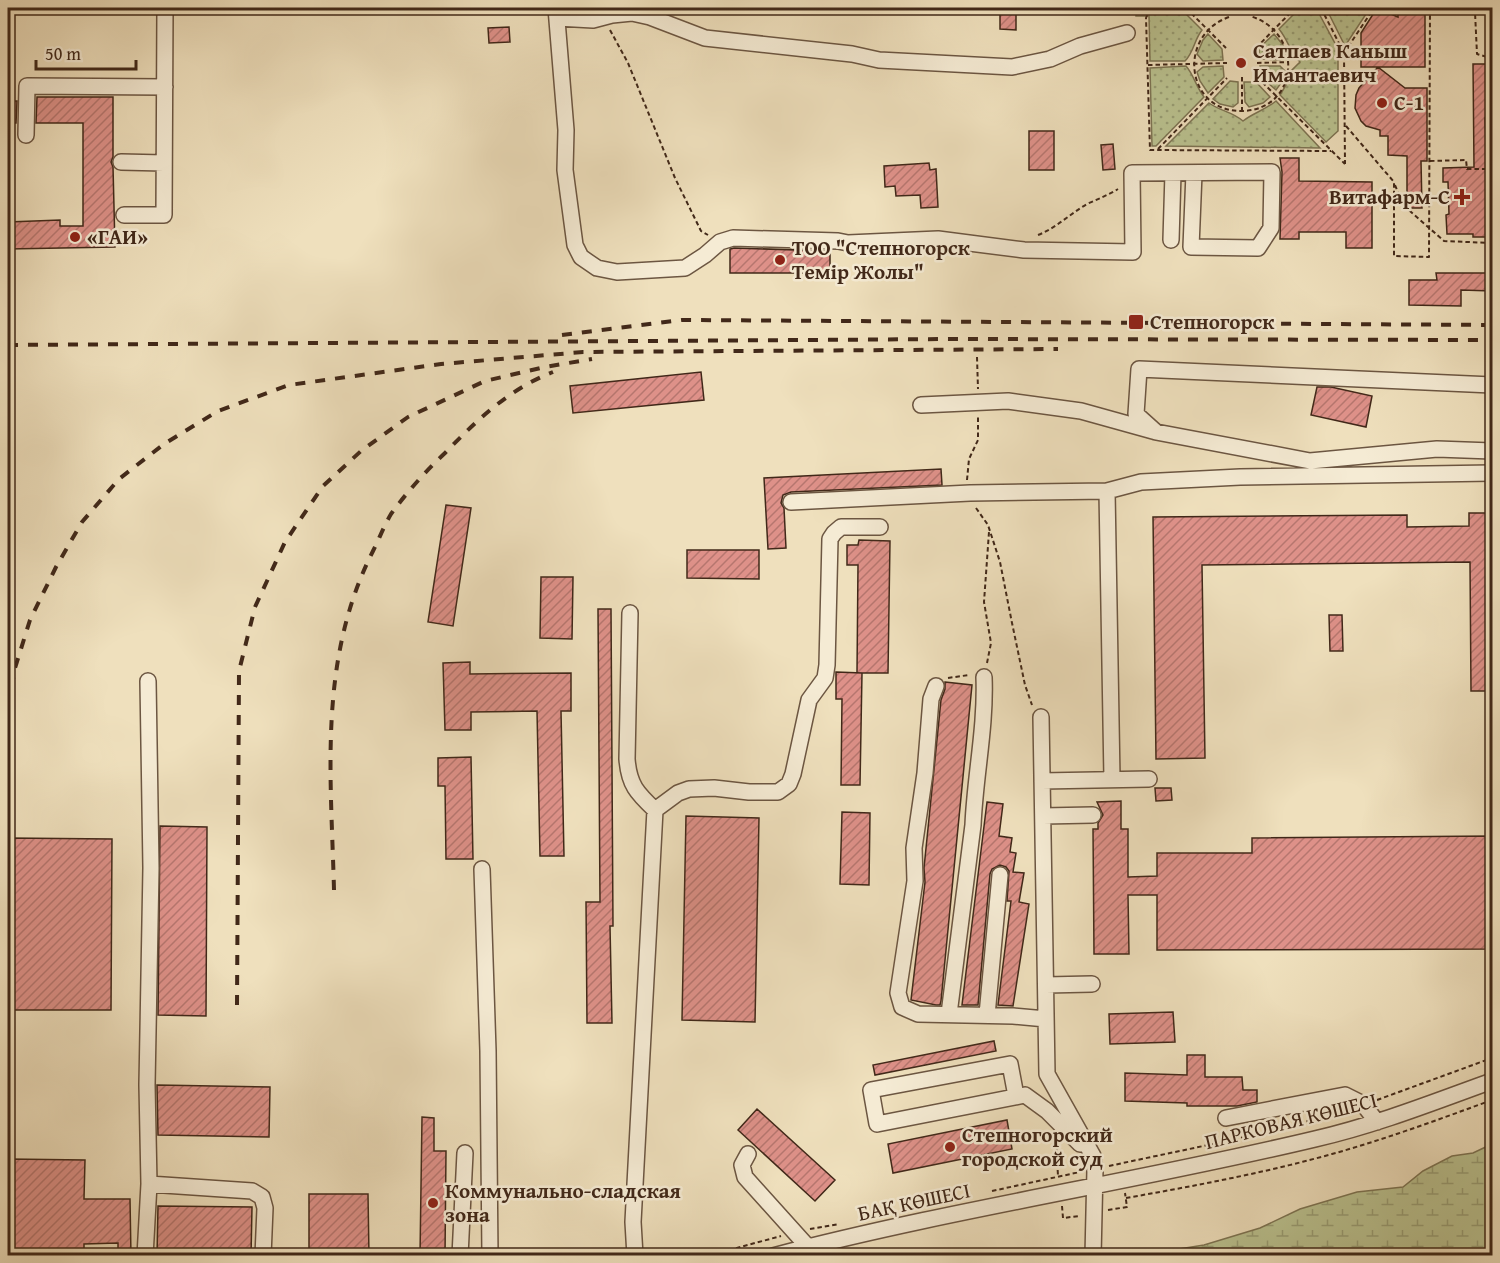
<svg xmlns="http://www.w3.org/2000/svg" width="1500" height="1263" font-family="'Gentium Book Plus',serif">
<style>
.grass{fill:url(#grass-dots);stroke:#7e7554;stroke-width:1.5}
.wetland{fill:url(#wetland-marsh);stroke:#7e7554;stroke-width:1.5}
.building{fill:url(#building-hatch);stroke:#412819;stroke-width:1.5}
.lines{fill:none;stroke-linecap:round;stroke-linejoin:round}
.minor-casing{stroke:#6c5642;stroke-width:18}
.path{stroke:#412819;stroke-width:2;stroke-dasharray:4.5 3;stroke-linecap:butt}
.minor{stroke:#f5ebd4;stroke-width:15}
.rail{stroke:#412819;stroke-width:4;stroke-dasharray:10 10;stroke-linecap:butt}
.poi-dot{fill:#8f2418;stroke:#f5ebd4;stroke-width:2}
.labels{text-anchor:middle;stroke-width:5;stroke-linejoin:round;paint-order:stroke}
.poi-label{font-size:21px;font-weight:bold;fill:#412819;stroke:#f5ebd4;text-anchor:start}
.street-label{font-size:21px;fill:#412819;stroke:#f5ebd4}
</style>
<defs>
<pattern id="grass-dots" width="8" height="8" patternUnits="userSpaceOnUse" patternTransform="scale(1.5)"><rect width="8" height="8" fill="#bac290"/><path d="M2 2h.1M6 6h.1" fill="none" stroke="#999e75" stroke-width="1.8" stroke-linecap="round"/></pattern>
<pattern id="wetland-marsh" width="20" height="14" patternUnits="userSpaceOnUse" patternTransform="scale(1.5)"><rect width="20" height="14" fill="#bac290"/><path d="M1 5h8M5 5V1M11 12h8M15 12V8" fill="none" stroke="#999e75"/></pattern>
<pattern id="building-hatch" width="6" height="6" patternUnits="userSpaceOnUse" patternTransform="scale(1.5)"><rect width="6" height="6" fill="#de9189"/><path d="M-1 1l2-2M0 6l6-6M5 7l2-2" fill="none" stroke="#b6766f"/></pattern>
</defs>
<rect width="100%" height="100%" fill="#efe0bd"/>
<filter id="stains"><feTurbulence type="fractalNoise" baseFrequency=".00333" numOctaves="4"/><feColorMatrix values="0 0 0 0 .2 0 0 0 0 .09 0 0 0 0 .02 0 0 0 .5 -.17"/></filter>
<radialGradient id="worn" r=".72"><stop offset=".6" stop-color="#630" stop-opacity="0"/><stop offset="1" stop-color="#630" stop-opacity=".3"/></radialGradient>
<!-- grass -->
<path class="grass" d="M1136 8H1180L1202 30C1194 40 1194 52 1185 61H1150L1149 16H1136Z
M1300 8H1316L1338 49V131L1326 142 1280 95 1289 80 1291 71 1300 62C1290 52 1288 40 1279 29Z
M1326 8H1370L1345 46Z
M1208 34 1222 49 1223 60 1203 61 1197 54 1203 40Z
M1274 34 1283 45 1286 53 1280 60 1259 59V48Z
M1186 66C1194 75 1196 87 1204 97L1156 146H1152L1150 68Z
M1223 66 1224 77 1208 93 1200 81 1197 72 1203 67Z
M1260 66H1280L1285 71 1284 79 1276 90 1260 76Z
M1230 81 1238 82V103L1233 107 1220 104 1213 99Z
M1244 82H1256L1270 97 1263 103 1249 107 1245 102Z
M1276 101 1320 148 1166 146 1209 103C1222 112 1231 111 1243 121 1253 113 1265 110 1276 101Z"/>
<!-- wetland -->
<path class="wetland" d="M1492 1144V1255H1159L1173 1250 1204 1245 1260 1228 1300 1209 1357 1192 1403 1187 1423 1171 1452 1156 1473 1153Z"/>
<!-- building -->
<path class="building" d="M1000 8H1016V30L1000 29Z
M1377 8 1398 17V8H1425V67H1378L1405 88H1427V161H1421L1422 208H1407V156L1388 155V136H1380V130L1366 126 1361 121 1355 108 1356 95 1359 88 1378 67H1361V33Z
M509 27 510 42 489 43 488 28Z
M1473 64H1492V76H1488V118H1485L1486 140H1491L1492 177V189L1489 190 1490 237H1473V234H1447L1446 215 1449 214 1448 182H1443V168L1474 167Z
M37 97H113V157L111 162 113 167 115 247 8 249V222L60 220V226H83V123H36Z
M8 101H17L16 123H8Z
M1029 131H1054V170H1029Z
M1113 144 1115 169 1103 170 1101 145Z
M1280 158H1299V181L1372 182V248H1346V232H1299V239H1280L1282 172Z
M929 163 930 170 936 169 938 207 921 208 920 195 896 196 895 186 885 187 884 166Z
M734 248 830 251V273H730V249Z
M1436 273H1492V291L1461 290V306L1409 305V280H1437Z
M701 372 704 400 573 413 570 386Z
M1317 387H1331L1372 396 1366 427 1311 415Z
M941 469 942 485 791 492 783 495 781 503 784 508 786 548 768 549 764 478Z
M446 505 471 508 453 626 428 622Z
M1469 513H1492V691H1471L1470 562 1202 565 1205 758 1156 759 1153 517 1407 515V527L1469 526Z
M859 540 890 541 888 673H857L858 565H847V545H858Z
M687 550H759V579L687 578Z
M541 577H573L572 639 540 638Z
M598 609H611L613 926H610L612 1023H587L586 902H600Z
M1329 615H1342L1343 651H1330Z
M470 662V674L571 673V711H561L564 856H540L537 711 471 712V730H445L443 663Z
M836 672 862 673 860 785H841L842 699H836Z
M945 682 972 685 941 1001 940 1005H936L911 1000 925 882 924 868 941 700 945 689Z
M471 757 473 859H446L445 786H438V758Z
M1155 788H1171L1172 800 1156 801Z
M1121 801V829H1128V877L1157 876V853H1252V838L1492 836V949L1157 950V895H1128L1129 954H1094L1093 829H1098V823L1103 815 1097 802Z
M987 802 1003 804 999 836 1012 838 1010 852 1016 853 1013 872 1024 873 1019 902 1029 904 1013 1006 998 1005 1011 901H1007L1009 871 1006 867 1000 865 992 869 990 874 978 1005H962Z
M842 812 870 813 869 885 840 884Z
M686 816 759 818 755 1022 682 1020Z
M160 826 207 827 206 1016 158 1015Z
M8 838 112 839 111 1010H8Z
M1173 1012 1175 1042 1110 1044 1109 1014Z
M994 1041 996 1051 875 1075 873 1065Z
M1187 1055H1205V1077H1242L1243 1090H1257V1102L1237 1106H1187V1103L1125 1101V1073L1187 1075Z
M157 1085 270 1087 269 1137 158 1135Z
M757 1109 835 1180 815 1201 738 1130Z
M422 1117 434 1118V1151H446L445 1256H420Z
M1007 1120 1012 1149 893 1173 888 1144Z
M8 1159 85 1160 84 1199H130L131 1256H118V1243L84 1244V1256H8Z
M309 1194H368L369 1256H309Z
M158 1206 252 1207 251 1256H157Z"/>
<g class="lines">
<!-- minor casing -->
<g class="minor-casing">
<path id="minor" d="M556 8 566 130 565 170 575 245 581 257 597 268 617 272 685 268 705 255 720 242 733 238 838 241 848 243 938 239 1024 250 1133 252 1132 173 1272 172 1271 228 1258 248 1191 247 1194 173
M557 18 593 20 612 15 632 13 650 17 705 38 852 54 879 60 1012 67 1050 59 1080 46 1127 33
M26 135 27 86 165 87
M121 162 164 163
M124 215H164L165 8
M1171 240 1173 173
M1492 385 1139 369 1136 414 1156 432 1310 461 1437 449 1492 451
M921 405 1008 401 1081 411 1153 431
M791 502 970 493 1107 491
M630 613 627 759C629 785 637 793 655 810L633 1222 635 1256
M148 681 151 868 147 1085 149 1184 252 1191 262 1197 265 1208 263 1256
M936 686 931 699 925 773 914 848 915 881 898 993 902 1007 918 1014 1013 1016 1046 1019
M1041 717 1047 1074 1093 1156 1095 1169 1093 1256
M1112 779 1107 491 1141 482 1240 477 1492 473
M1042 781 1149 779
M655 810 678 793 689 789 714 788 749 792H778L789 784 793 774 809 700 825 678 827 665 830 539 834 533 841 527H880
M1043 816 1093 815
M482 869 488 1051 490 1256
M1046 985 1092 984
M949 1014 973 825C975 776 986 727 984 677
M987 1015 1000 875
M1016 1096 1010 1064 871 1090 877 1124 1025 1095 1047 1111 1080 1144
M1226 1118 1345 1095 1363 1104 1377 1122
M748 1154 742 1165 745 1177 808 1247
M145 1256 149 1184
M460 1256 465 1153
M773 1256C952 1209 1135 1182 1315 1139 1376 1125 1434 1102 1492 1081"/>
</g>
<!-- path -->
<path class="path" d="M1150 8 1146 18 1150 150 1331 151
M1186 8 1226 48
M1321 8 1344 53 1345 164
M1478 8 1475 12 1477 54 1487 57 1488 62 1492 65
M1229 17C1176 36 1186 113 1243 111 1300 109 1304 32 1250 16
M610 30 628 63 675 178 701 231 708 235
M1256 48 1295 8
M1344 53 1374 8
M1257 63 1289 62
M1148 65 1227 63
M1242 77V111
M1257 77 1345 164
M1346 126 1394 182V256L1429 257 1430 8
M1158 149 1227 78
M1430 161 1466 160 1467 169H1492
M1395 185 1403 205 1444 241 1492 243
M1038 235C1056 228 1070 214 1087 204 1098 199 1108 195 1118 189
M1489 242 1492 253
M977 357 978 389
M967 480 969 459 978 440V416
M976 508 988 525 1000 562 1012 623 1025 685 1032 705
M987 663 991 643 984 602 989 532
M948 678 969 675
M1377 1100 1492 1058
M1056 1140 1058 1176
M1109 1166C1187 1149 1264 1135 1340 1112
M992 1191 1080 1172
M1126 1198C1194 1186 1264 1173 1332 1154 1386 1139 1440 1119 1492 1100
M1062 1206 1063 1218 1079 1216
M1108 1210 1127 1207 1125 1193
M810 1229 839 1224
M707 1256 781 1236"/>
<!-- minor -->
<use href="#minor" class="minor"/>
<!-- rail -->
<path class="rail" d="M562 335 682 320 1492 325
M8 345 957 339 1492 340
M8 707 15 668 30 620 56 567 82 522 119 479 164 444 218 411 289 385 441 364 583 352 1058 349
M334 890C331 773 318 660 373 551 379 539 384 526 391 514 407 492 425 472 445 453 477 420 509 389 553 372
M8 975 11 1256
M237 1005 239 671 255 607 285 542 323 486 361 451 408 417 485 381 545 367 592 359"/>
</g>
<!-- markers -->
<g class="poi-dot">
<circle cx="1241" cy="63" r="6"/>
<circle cx="1382" cy="103" r="6"/>
<path d="M1459 188h6v6h6v6h-6v6h-6v-6h-6v-6h6z"/>
<circle cx="75" cy="237" r="6"/>
<circle cx="780" cy="260" r="6"/>
<rect x="1128" y="314" width="16" height="16" rx="3"/>
<circle cx="950" cy="1147" r="6"/>
<circle cx="433" cy="1203" r="6"/>
</g>
<g class="labels">
<!-- poi labels -->
<g class="poi-label">
<text x="1253" y="58">Сатпаев Каныш<tspan x="1253" dy="24">Имантаевич</tspan></text>
<text x="1394" y="110">C-1</text>
<text x="1450" y="204" text-anchor="end">Витафарм-С</text>
<text x="87" y="244">«ГАИ»</text>
<text x="792" y="255">ТОО "Степногорск<tspan x="792" dy="24">Темiр Жолы"</tspan></text>
<text x="1150" y="329">Степногорск</text>
<text x="962" y="1142">Степногорский<tspan x="962" dy="24">городской суд</tspan></text>
<text x="445" y="1198">Коммунально-сладская<tspan x="445" dy="24">зона</tspan></text>
</g>
<!-- street labels -->
<g class="street-label">
<text transform="translate(1291 1121) rotate(-14)" y="7">ПАРКОВАЯ КӨШЕСІ</text>
<text transform="translate(914 1202) rotate(-12)" y="7">БАҚ КӨШЕСІ</text>
</g>
</g>
<!-- margin -->
<rect width="1500" height="1263" fill="none" stroke="#efe0bd" stroke-width="30"/>
<rect x="9" y="9" width="1482" height="1245" fill="none" stroke="#412819" stroke-width="3"/>
<rect x="15" y="15" width="1470" height="1233" fill="none" stroke="#412819" stroke-width="1.5"/>
<!-- scale -->
<path d="M36 60v9h100v-9" fill="none" stroke="#412819" stroke-width="3"/>
<text x="45" y="60" font-size="18" fill="#412819" stroke="#f5ebd4" stroke-width="4.5" paint-order="stroke">50 m</text>
<rect width="100%" height="100%" filter="url(#stains)"/>
<rect width="100%" height="100%" fill="url(#worn)"/>
</svg>
